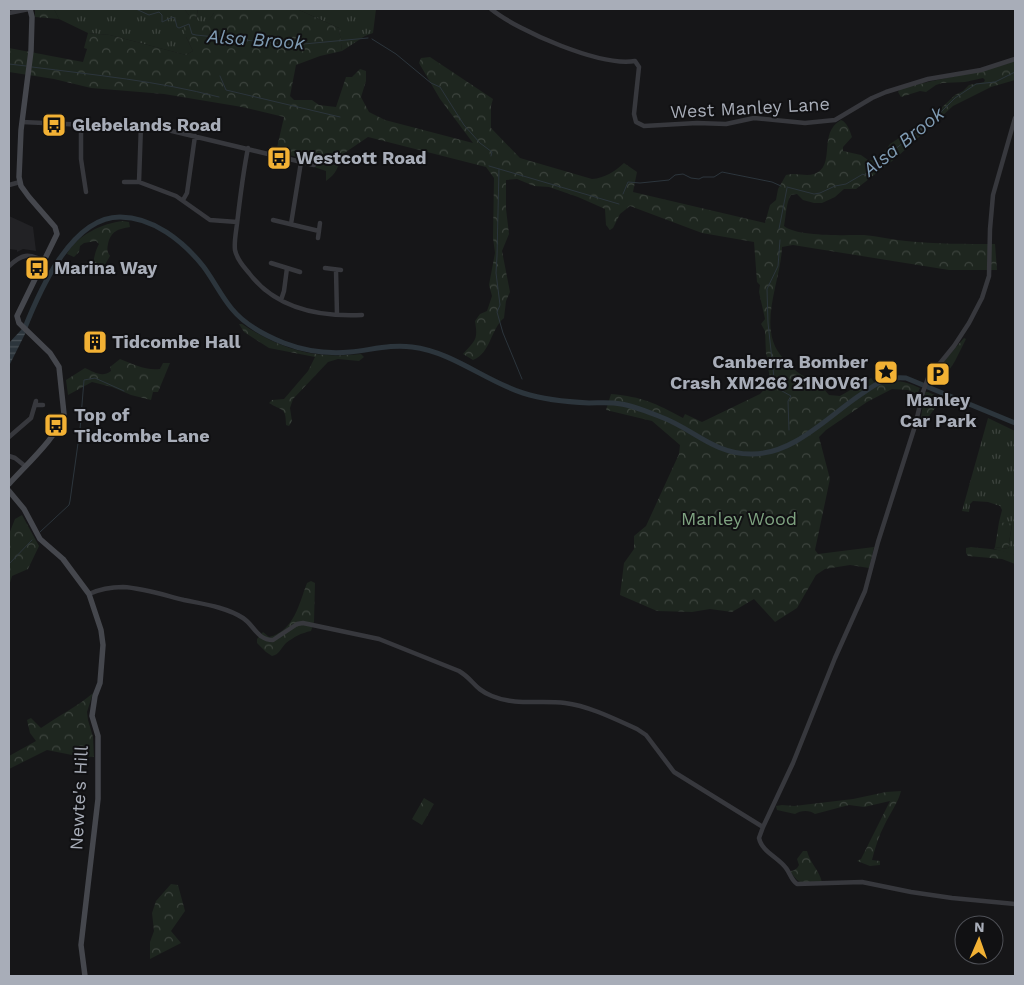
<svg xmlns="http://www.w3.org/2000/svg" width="1024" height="985" font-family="'Work Sans',sans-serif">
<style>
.built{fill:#222225}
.grass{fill:url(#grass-tufts)}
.forest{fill:url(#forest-crowns)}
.water{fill:url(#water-rules)}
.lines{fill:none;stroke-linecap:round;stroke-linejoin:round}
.stream{stroke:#2c353c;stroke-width:1}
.canal{stroke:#2c353c;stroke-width:5}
.street{stroke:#37383d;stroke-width:4.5}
.secondary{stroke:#45474d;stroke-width:5.5}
.labels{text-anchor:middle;stroke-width:4;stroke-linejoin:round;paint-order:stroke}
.street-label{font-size:18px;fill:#a8adb8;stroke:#111113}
.poi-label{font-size:18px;font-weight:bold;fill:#a8adb8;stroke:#111113;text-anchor:start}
.park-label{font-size:18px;fill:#7fa381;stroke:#111113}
.water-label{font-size:19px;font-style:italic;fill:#7f9bb3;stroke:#111113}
</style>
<defs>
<pattern id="grass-tufts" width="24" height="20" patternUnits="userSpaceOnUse" patternTransform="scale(1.25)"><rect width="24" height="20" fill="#1e261f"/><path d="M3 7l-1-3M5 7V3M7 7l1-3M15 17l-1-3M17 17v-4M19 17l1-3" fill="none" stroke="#3c433d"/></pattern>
<pattern id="forest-crowns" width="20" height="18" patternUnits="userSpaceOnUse" patternTransform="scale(1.25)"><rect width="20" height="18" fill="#1e261f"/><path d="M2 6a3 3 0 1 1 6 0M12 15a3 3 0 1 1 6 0" fill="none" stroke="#3c433d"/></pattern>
<pattern id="water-rules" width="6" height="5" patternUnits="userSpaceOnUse" patternTransform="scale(1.25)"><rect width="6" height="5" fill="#2c353c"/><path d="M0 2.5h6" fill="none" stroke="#485056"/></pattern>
</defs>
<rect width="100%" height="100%" fill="#161618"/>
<!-- built -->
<path class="built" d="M9 216 33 227 36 251 23 249 17 252V250L9 249Z"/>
<!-- grass -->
<path class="grass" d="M54 9H184L189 15 186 37 193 51 186 55 110 35 88 33 59 19Z
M198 9H214V13L205 26 196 20Z
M297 9H376L373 33 365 36 342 51 339 28Z
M988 418 1015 431V555L994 549 995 547 1008 549 1012 525 999 522 1002 510 1000 506 988 502 973 501 970 504 969 512 962 511Z"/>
<!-- forest -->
<path class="forest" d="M35 9H54L59 19 35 17Z
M184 9H198L196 19 205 25 214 13V9H297L339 28 342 51 320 56 296 65 290 96 294 100H312L319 105 336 107 346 77H352L360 69 366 71V81L361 97 369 112 385 120 473 143 440 99 419 63 421 58 430 57 493 99 491 106V128L520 158 592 179C605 178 614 172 624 163L637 172 633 192 765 223 770 205 776 200 778 189 786 175C796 172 805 177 814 174 837 166 817 133 841 120 847 122 850 131 852 137L843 147V151L861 155 868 160H875L882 155 890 144 899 138 919 129 955 95 963 91 969 85 984 82 985 80 983 78 965 82 942 83 936 85 926 92 920 91 901 97 898 92 900 89C938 78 978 74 1015 61V80L991 87 953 106 896 158 856 189H844L835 197 822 203H814L803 200 797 194 791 195C786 202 786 217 784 226 797 237 845 235 864 235 878 236 892 240 906 241 935 244 965 244 995 244L997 270H949L793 245 782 247C781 282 755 330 784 359 790 365 797 373 805 377 808 379 813 379 816 381 821 384 825 391 829 395L840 396 871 378 877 386C895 379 902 380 920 388L917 394 908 390 892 389 867 402 826 430 819 437 830 479 815 550 818 554 874 547 869 568 850 565 825 569 816 575 797 608 775 622 754 599 732 612 710 609 692 612 657 611 620 595 624 563 634 549V536L646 526 679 454 680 445 652 421 606 410 611 394C643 397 655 403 683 418L685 414 702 422 760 394 771 382 768 368 769 362 766 354 765 331 761 324 765 319 759 292 760 285 757 282 754 242 702 233 630 206 620 214 613 228 610 230 606 225 605 209 578 197 549 187 534 186 517 179 506 180V209L509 234 502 251 510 292 506 301 504 318C490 330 491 353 473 360L463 354C476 339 478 340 475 321L480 314 487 311 492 296 489 285 495 253 493 238 494 178 486 167 368 137 340 156C339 167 336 174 326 181V171L314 167 315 161 276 152 284 117 242 107 164 94 91 88 54 79 9 72V48L83 62 87 49 84 48 88 33 110 35 186 55 193 51 186 37 182 18 189 15Z
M123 221 129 222 130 227C118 229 111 231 108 244 107 249 107 252 110 256L103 268V272L98 275 95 274C91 266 95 251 99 244L96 241 84 243 80 246 79 252 74 257 67 254C77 235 103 223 123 221Z
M239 324H242C266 340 297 354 326 355 338 356 350 355 361 354L364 357 359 361 338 359 328 362 293 399 290 408 292 421 289 426 286 425C286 406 281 411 269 403L272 400 284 399 308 371 315 357 269 348 244 332Z
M964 338 966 339 955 361 944 378 938 368Z
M120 359C133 364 146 371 160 369L163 363H170L158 392H153L151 400 131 395 112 387 92 382 68 395 66 380 85 368C94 372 102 378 111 371L110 367Z
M925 392H928L953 403H939L923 424 920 423Z
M22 515 39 546 28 569 12 576 9 586V534L15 519Z
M999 522 1012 524 1008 549 995 547Z
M971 547C987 549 1001 549 1015 555V564L1002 559 968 556 966 553V548Z
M311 581 315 583 314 622 311 631C301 633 294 637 286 643 281 648 279 655 272 656L266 652 257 643V639L263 632 269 637C294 631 299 604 307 583Z
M93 693 87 712 88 720 93 737 94 757 77 756 47 750 9 769V756L36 741 30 733 27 720 31 718 41 728C58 716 77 707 93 693Z
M901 791C898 803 890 813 885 824 879 835 875 848 872 860L880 861V865L870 866 857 861 861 859 890 801 864 807 849 805 815 814C810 810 801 810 795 814L777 810 776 806 782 805 794 806 853 799 886 792Z
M424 798 434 804 422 825 412 819Z
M803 851H807C810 863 819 870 822 882 804 883 800 887 790 871 794 871 797 869 799 865L797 859Z
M171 884 178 885 185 911 171 931 181 943 150 959V942L154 931 152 913 156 901Z"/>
<!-- water -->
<path class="water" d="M22 329 26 332 9 366V343Z"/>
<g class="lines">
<!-- stream -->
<path class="stream" d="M136 9 149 15 159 12 162 15V22L173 17 175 19 177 27 179 28 189 24 192 34 196 35 293 45 368 38
M372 39 396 54 431 83 440 87 464 125 480 143 492 152 491 156
M9 64 26 66
M32 67C95 75 158 81 219 97
M220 76 226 90 340 117
M489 166 619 204
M499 169 497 256 496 273 500 305 497 312 503 333 522 379
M787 187 814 194 820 193 835 186 846 184 863 174 864 175 868 173 867 171 869 169 933 120 955 98 976 84 995 82 1015 72
M623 194 628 182 640 183 669 180 675 175 683 174 691 178 699 179 703 177H714L722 172 772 182 781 186
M779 229 787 188
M780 240 778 266 767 289 768 323 775 387 791 396 788 401 789 430
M40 532 69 505 70 501 80 429 84 380 95 378 124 391
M9 564 32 540"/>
<!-- canal -->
<path class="canal" d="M24 330C39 292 71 217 120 217 153 217 183 241 203 266 213 279 221 296 232 309 245 325 264 335 284 343 305 351 328 354 350 352 371 350 391 344 412 347 453 352 485 381 523 393 545 400 566 402 589 403 600 403 611 402 621 404 634 406 648 412 661 417 692 428 713 454 751 454 794 455 829 415 863 393 877 383 888 376 906 378L1015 423"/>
<!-- street -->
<path class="street" d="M491 9C518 31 601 67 635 61L639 67 634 114 636 122 644 126 697 123 726 124 754 118 805 123 835 120 872 98 886 92 928 79 981 70 1015 59
M9 13 29 9
M1015 118 993 195 990 229 989 276 982 298 969 323 954 346 928 378 923 392 915 426 878 542 865 591 835 658 793 763 763 827 759 838C762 852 778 857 786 868 790 873 791 880 797 884L862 882 911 892 952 898 1015 904
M22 122 109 126H151L314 165
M81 124V159L86 192
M141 125 139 182 176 196 210 220 237 222
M248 148C243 173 240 198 237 224 236 232 234 242 235 250 237 259 243 266 249 273 276 309 319 317 362 315
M124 182H139
M9 185 20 182
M183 200 187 193 195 136
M273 220 319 231
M291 224 301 162
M318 238 320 223
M271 263 300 272
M9 266C22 254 28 253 44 261
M325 268 341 270
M336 270 337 315
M281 300 284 291 287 268
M35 405H43
M9 437 31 418 36 401
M9 456 15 458 25 466
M89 594C100 589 110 587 123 587 143 588 164 595 184 600 203 604 226 607 243 618 254 625 257 640 273 640L297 624 303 623 379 639 459 671C473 679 474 689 492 696 516 706 540 700 565 703 589 706 615 719 637 729L646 735 674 772 763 827"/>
<!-- secondary -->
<path class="secondary" d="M9 484C24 467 60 434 64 414L59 367 50 353 19 323 17 316 57 234 55 227 29 197 21 186 19 177 21 130 31 51 32 17 30 9
M9 491 24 509 40 539 63 559 89 594 101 630 103 645 100 683 95 696 92 716 98 736V799L81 945 85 976"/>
</g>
<!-- icons -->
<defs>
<g id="bus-square" transform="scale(1.25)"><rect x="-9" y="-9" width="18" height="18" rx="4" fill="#f2b134" stroke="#111113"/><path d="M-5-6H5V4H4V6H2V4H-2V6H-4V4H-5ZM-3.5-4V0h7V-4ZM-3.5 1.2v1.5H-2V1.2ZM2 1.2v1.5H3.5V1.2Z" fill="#111"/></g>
<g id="building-square" transform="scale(1.25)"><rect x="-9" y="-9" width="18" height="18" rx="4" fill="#f2b134" stroke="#111113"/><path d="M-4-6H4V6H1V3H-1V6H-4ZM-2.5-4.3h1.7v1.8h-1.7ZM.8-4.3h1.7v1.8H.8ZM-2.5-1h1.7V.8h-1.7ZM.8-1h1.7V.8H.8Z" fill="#111"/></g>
<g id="sight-square" transform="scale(1.25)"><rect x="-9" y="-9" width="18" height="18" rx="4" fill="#f2b134" stroke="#111113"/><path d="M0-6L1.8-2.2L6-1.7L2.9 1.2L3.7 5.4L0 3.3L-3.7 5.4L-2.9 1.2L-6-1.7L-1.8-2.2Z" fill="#111"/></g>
<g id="parking-square" transform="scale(1.25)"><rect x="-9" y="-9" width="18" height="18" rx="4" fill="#f2b134" stroke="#111113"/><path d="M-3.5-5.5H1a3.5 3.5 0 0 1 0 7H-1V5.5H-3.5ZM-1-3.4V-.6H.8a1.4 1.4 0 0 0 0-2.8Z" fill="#111"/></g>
</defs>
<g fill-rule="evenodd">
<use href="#bus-square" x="54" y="125"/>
<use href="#bus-square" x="279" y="158"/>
<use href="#bus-square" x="37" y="268"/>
<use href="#building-square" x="95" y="342"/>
<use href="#sight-square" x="886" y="372"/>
<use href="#parking-square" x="938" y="374"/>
<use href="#bus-square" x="56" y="425"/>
</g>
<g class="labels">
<!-- street labels -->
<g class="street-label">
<text transform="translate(750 108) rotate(-3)" y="6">West Manley Lane</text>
<text transform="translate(79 798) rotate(-87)" y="6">Newte's Hill</text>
</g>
<!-- poi labels -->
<g class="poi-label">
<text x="72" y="131">Glebelands Road</text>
<text x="296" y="164">Westcott Road</text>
<text x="54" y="274">Marina Way</text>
<text x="112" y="348">Tidcombe Hall</text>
<text x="868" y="368" text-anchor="end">Canberra Bomber<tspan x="868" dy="21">Crash XM266 21NOV61</tspan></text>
<text x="938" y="406" text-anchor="middle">Manley<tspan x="938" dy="21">Car Park</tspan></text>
<text x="74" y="421">Top of<tspan x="74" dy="21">Tidcombe Lane</tspan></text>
</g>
<!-- park labels -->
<g class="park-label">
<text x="739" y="525">Manley Wood</text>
</g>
<!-- water labels -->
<g class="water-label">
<text transform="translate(256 39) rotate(4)" y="7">Alsa Brook</text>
<text transform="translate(903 141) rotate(-39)" y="7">Alsa Brook</text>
</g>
</g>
<!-- border -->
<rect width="1024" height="985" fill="none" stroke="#a8adb8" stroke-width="20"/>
<!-- north arrow -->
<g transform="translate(979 940) rotate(2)"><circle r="24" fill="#111113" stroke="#4d4f55"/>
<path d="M0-4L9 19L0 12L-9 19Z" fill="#f2b134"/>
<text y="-8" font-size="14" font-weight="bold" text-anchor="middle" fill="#a8adb8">N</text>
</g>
</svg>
